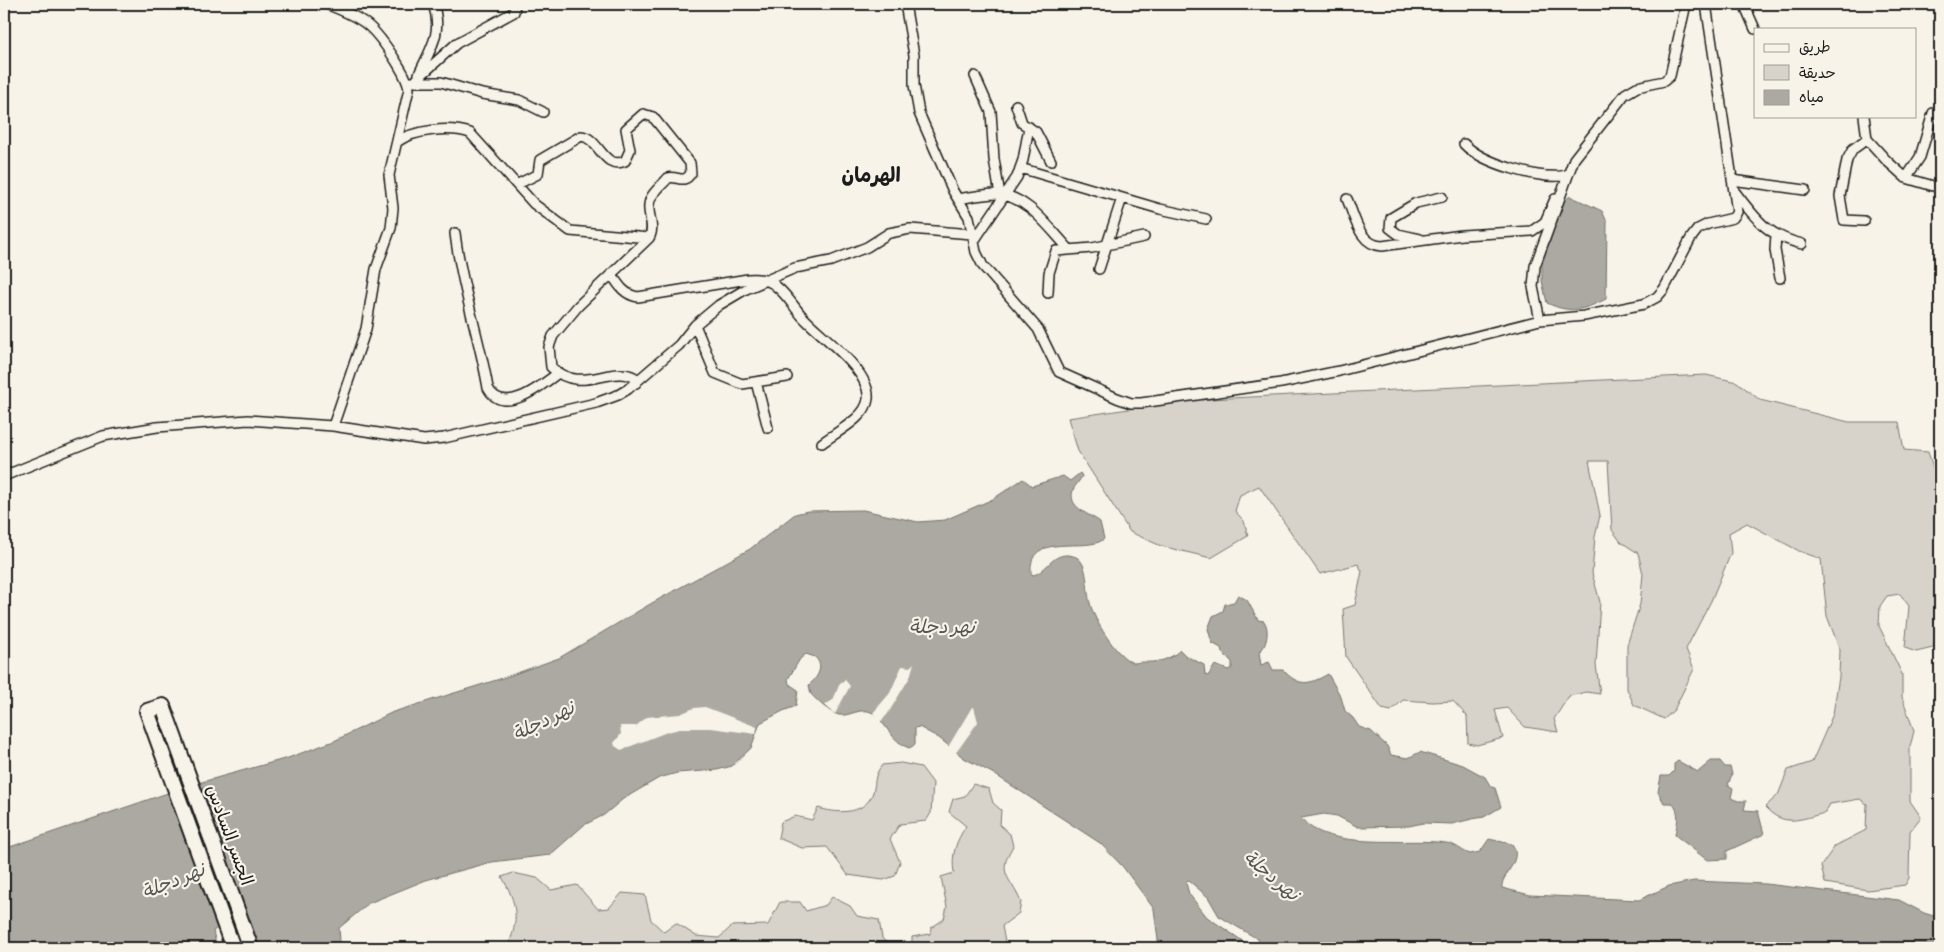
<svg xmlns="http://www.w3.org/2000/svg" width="1944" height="952" font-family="Pangolin,'Playpen Sans Arabic',sans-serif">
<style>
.green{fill:#d7d3cb;stroke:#7a7874}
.water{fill:#aca9a2;stroke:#72716c}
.pier{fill:#f7f3e8}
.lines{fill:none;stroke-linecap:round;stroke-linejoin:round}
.minor-casing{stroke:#1c1c1c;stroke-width:12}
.highway-casing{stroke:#1c1c1c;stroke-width:18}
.minor{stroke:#f7f3e8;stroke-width:9}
.highway{stroke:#f7f3e8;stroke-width:14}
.labels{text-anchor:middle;stroke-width:4.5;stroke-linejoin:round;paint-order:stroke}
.street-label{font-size:18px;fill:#1c1c1c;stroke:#f7f3e8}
.water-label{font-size:19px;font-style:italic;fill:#565452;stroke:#f7f3e8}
.quarter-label{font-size:20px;font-weight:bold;fill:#1c1c1c;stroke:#f7f3e8}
</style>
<rect width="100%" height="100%" fill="#f7f3e8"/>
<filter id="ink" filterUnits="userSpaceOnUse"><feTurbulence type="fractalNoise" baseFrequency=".02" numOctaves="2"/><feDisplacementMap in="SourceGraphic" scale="10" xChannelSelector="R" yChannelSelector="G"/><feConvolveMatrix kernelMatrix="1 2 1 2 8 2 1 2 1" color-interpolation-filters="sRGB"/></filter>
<g filter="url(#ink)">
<!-- green -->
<path class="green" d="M1706 375 1737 382 1760 400 1849 422H1899L1904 450 1928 452C1944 492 1943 604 1933 648L1916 652 1905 648 1909 606 1900 594 1887 596 1880 606 1879 626 1902 674V697L1914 731 1910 747V801L1921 817 1910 831 1909 878 1905 885 1868 890 1825 883 1821 866 1835 846 1866 830 1867 804 1860 799 1830 804 1825 813C1800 819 1784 828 1765 807L1778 795 1788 770 1812 762 1833 714 1839 677 1840 650 1827 616 1821 559 1799 551 1747 523 1729 533 1731 553 1711 601 1686 649 1694 669 1674 710 1664 719 1634 705 1627 689V645L1640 604 1643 574 1638 553 1621 542 1612 530 1608 461H1589L1600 515 1595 537 1592 573 1600 602 1596 665 1600 694 1586 692 1569 696 1554 719 1558 732 1525 727 1507 708 1495 710 1503 738 1477 745 1468 743 1467 716 1453 701 1433 702 1403 700 1391 711 1382 709 1346 657 1343 609 1355 605 1362 571 1358 564 1320 574 1259 486 1240 495 1235 511 1244 521 1248 536 1211 558 1161 546 1130 532 1078 451 1068 418 1189 400Z
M901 763 921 767 933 783 931 813 926 821 900 824 890 839 900 862 895 876 883 880 848 875 827 847 802 848 778 838 781 822 795 816 812 820 818 808C835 813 863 816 872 795 877 783 872 778 882 765Z
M973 784 989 789 993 803 1001 810 1000 825 1010 834 1013 846C996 874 1010 876 1021 902L1019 913 1002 926 1005 942 997 947 988 943 973 948H912V937L930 934 931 928 944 919 947 907 941 877 954 873C951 854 956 842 966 826L949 812 953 799 965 796Z
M513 873 537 878 551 890 577 885 598 909 609 908 622 893 645 895 651 920 664 932 676 923 696 936 719 938 732 926 768 925 780 902H800L806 911 826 905 832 897 850 906 857 916 879 920 882 938 891 948H507C520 920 517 903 502 877Z"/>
<!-- water -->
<path class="water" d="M1570 196 1602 211 1607 222 1606 299C1584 310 1570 314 1547 303L1542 281V254L1561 204Z
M1080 473 1082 476C1080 481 1075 485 1073 490 1067 508 1090 514 1100 522L1104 539C1087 554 1027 530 1031 573L1033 575C1048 572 1053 548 1076 557 1089 563 1086 591 1090 603 1094 620 1115 654 1131 662 1134 664 1138 662 1142 662 1157 663 1170 660 1180 650L1186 656 1204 665 1205 675 1208 676 1215 665 1228 670 1232 668V662L1222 652 1221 648 1212 643 1208 629 1213 616 1223 611 1225 604 1234 602 1238 595 1247 600 1258 620 1264 621C1270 629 1267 647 1259 652L1261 665 1269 662 1273 670H1283C1299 687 1309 685 1328 674L1341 697 1345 711 1353 718 1359 727 1371 731 1387 746 1391 755 1408 758 1420 752 1463 765 1485 777 1491 787 1495 788 1501 807 1484 817 1472 819 1452 824 1423 823 1409 826 1358 827 1337 816 1324 814 1301 818C1327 852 1408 837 1446 843 1456 844 1461 851 1470 854L1480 852 1489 839 1512 844C1524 861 1500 875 1502 888L1530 895 1639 900 1669 886 1694 881 1766 884 1899 900 1924 913 1940 918V948H1291L1285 940 1281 948H1267L1256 938 1219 916 1208 897 1188 880 1186 883 1189 894 1207 917 1253 948H1159L1154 909 1123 867 1100 843 994 774 964 758 939 738 919 727 915 728V745L909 748C892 742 886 723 873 713 862 706 849 717 839 715 830 713 817 701 811 694L809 685C817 678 825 667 815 657L806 654 800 659 788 679 789 684 798 690 796 706 783 711 760 723 751 748 732 766 717 770 677 773 659 778 623 799 604 815 584 825 550 855 492 862 426 880 369 903 339 928 340 941 348 948H225C234 939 241 940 250 933V921L241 912H234L224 924 213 931 217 948H4V849L191 785 288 758 334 741 393 712 503 678 559 658 652 603 750 549 795 514 808 511 863 510 918 522 945 520 993 499 1023 479 1032 486 1063 476 1070 481Z
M1678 761 1698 772 1711 761H1720L1725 767H1730L1732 774 1728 785 1733 788 1731 798 1738 801H1746L1744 810 1758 811 1764 834 1727 851V859L1707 860 1675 835C1677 823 1681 813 1672 803H1664L1658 792 1661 776H1669L1674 771V764Z"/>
<!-- pier -->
<path class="pier" d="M914 663 910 677 887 715 880 722 873 713 890 693 902 666 910 667Z
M845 680 850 686 835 714 825 705 833 700 840 683Z
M705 707 757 727 756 734 711 728H684L667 732 621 750 615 746 614 743 621 734 620 726H636L647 717 680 714 694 708Z
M972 707H974L978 722 955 754 948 747Z"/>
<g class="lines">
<!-- minor casing -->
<g class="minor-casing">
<path id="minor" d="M326 4C365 19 373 25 396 61 402 71 407 78 409 89L389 175 393 208 391 228 376 269 366 329 333 426
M905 4 914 55V85L919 113 953 191 969 217 976 252 983 266 1038 329 1059 372 1117 398 1131 403H1141L1281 383 1339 371 1540 320 1584 316 1644 304 1657 297 1664 289 1691 238 1698 229 1708 224 1733 218 1737 212 1706 4
M1744 4 1755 29
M419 74C431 48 443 32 433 4
M975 76 991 112 994 159 1000 195
M417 79 457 43 514 12 515 4
M408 82H441L482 94 519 100 543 112
M1016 105 1022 123 1036 132 1051 161
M1864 116 1867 139 1887 161 1906 178 1940 188
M397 142C413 130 450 126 470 133L534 204 570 231 649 238
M1464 144C1482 163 1542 181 1567 175
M1020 168 1160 209 1206 219
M1906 178 1920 157 1933 113
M1732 180 1805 190
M518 184 538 174 540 160 581 136C599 137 603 171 625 161L630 150 626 129 643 114 653 117 690 163 691 173C684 185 677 175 668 178 663 184 656 190 652 196 643 210 657 225 649 238L578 306 553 336 549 347 551 367C580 395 610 365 634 377L636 383
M1735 192C1756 219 1767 236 1802 244
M958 199C970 197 984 194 996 194 1027 195 1049 228 1069 249
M1347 199C1355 217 1359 245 1382 246L1462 235 1532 231 1545 222 1555 199
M1864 221 1844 220 1840 196 1847 160 1853 149 1867 139
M455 233C461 286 479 335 488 388 503 417 541 386 558 373
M1776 235 1775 250 1780 278
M1420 239 1398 234 1390 228 1391 218 1416 203 1442 197
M974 241 1017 177 1023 160 1029 127
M1099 269 1122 198
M612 275C619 286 625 295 638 297L748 279C759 278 769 279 777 287 787 295 794 307 802 316 819 335 871 370 868 399 866 418 836 432 822 443
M1048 293 1049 273 1056 251 1092 248 1144 237
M1540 320 1533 287 1535 266 1574 159 1625 94 1637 87 1664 81 1670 76 1686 4
M695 325 715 373 742 384 787 377
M756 382 768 428
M4 476 103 436 157 427 248 420 333 426 424 440 444 438 596 403 618 395 628 389 679 345 695 325 719 305 746 289 795 268 831 261 867 247 889 233 910 229 972 234"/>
</g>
<!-- highway casing -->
<g class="highway-casing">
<path id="highway" d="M233 948 147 711 163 706 251 948"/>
</g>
<!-- minor -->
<use href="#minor" class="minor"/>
<!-- highway -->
<use href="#highway" class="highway"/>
</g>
</g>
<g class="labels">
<!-- street labels -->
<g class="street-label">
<text transform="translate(230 835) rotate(70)" y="6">الجسر السادس</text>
</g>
<!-- water labels -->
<g class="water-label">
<text x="942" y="633">نهر دجلة</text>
<text transform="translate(543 720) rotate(-26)" y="7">نهر دجلة</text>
<text transform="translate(1272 875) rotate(40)" y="7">نهر دجلة</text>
<text transform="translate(173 880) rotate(-22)" y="7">نهر دجلة</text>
</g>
<!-- quarter labels -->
<g class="quarter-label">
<text x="871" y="182">الهرمان</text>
</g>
</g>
<!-- margin -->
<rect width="1944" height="952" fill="none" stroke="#f7f3e8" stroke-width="20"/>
<rect x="10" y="10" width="1924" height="932" fill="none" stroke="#1c1c1c" stroke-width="2" filter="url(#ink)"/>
<!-- legend -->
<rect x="1754" y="28" width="162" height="90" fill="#f7f3e8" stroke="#9f9d96"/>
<rect x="1764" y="44" width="25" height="8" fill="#f7f3e8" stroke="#9f9d96"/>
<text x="1799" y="52" font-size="15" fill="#1c1c1c">طريق</text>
<rect x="1764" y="65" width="25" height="15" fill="#d7d3cb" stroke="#9f9d96"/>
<text x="1799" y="78" font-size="15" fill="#1c1c1c">حديقة</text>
<rect x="1764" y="90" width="25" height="15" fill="#aca9a2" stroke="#9f9d96"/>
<text x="1799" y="102" font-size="15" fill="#1c1c1c">مياه</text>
</svg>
